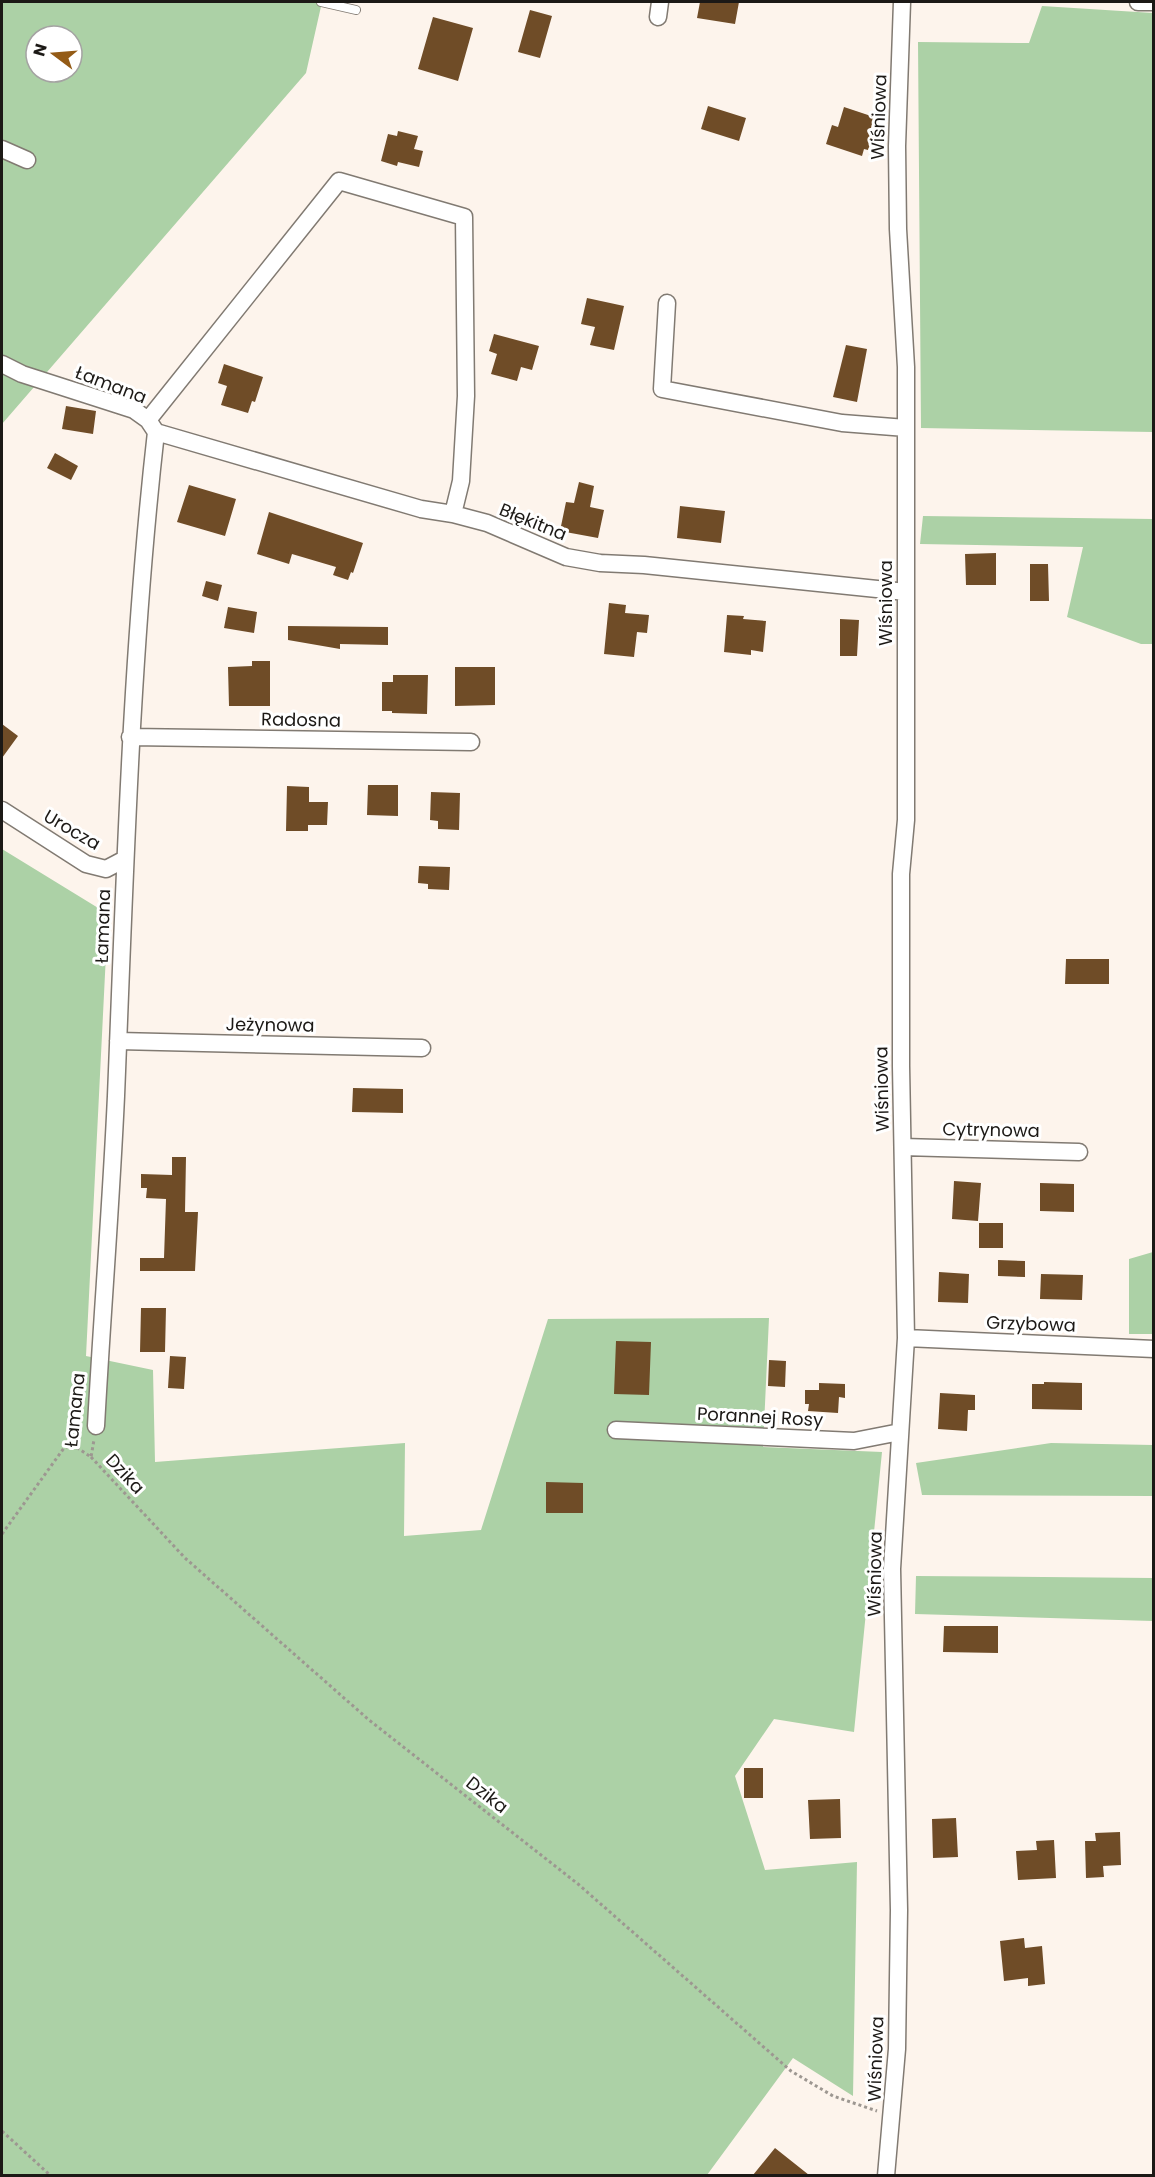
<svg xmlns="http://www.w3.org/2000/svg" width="1155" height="2177" font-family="Poppins,sans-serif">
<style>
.forest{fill:#acd1a6;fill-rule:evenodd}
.building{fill:#6f4c27}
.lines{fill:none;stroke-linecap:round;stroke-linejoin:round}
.lane-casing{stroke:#817a72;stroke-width:10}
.street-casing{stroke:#817a72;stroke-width:19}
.path{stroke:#9d9791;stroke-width:3;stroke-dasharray:3 3;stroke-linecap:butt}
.lane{stroke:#fff;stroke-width:8}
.street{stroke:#fff;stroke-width:16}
.labels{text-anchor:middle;stroke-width:6;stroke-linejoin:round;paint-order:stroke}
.street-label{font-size:18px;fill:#1c1916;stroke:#fff}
</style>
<rect width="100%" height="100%" fill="#fdf4ec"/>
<!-- forest -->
<path class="forest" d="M2 2H322L306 73 2 424ZM36 36H72V72H36Z
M1042 6 1153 13V432L921 428 918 42 1029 43Z
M923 516 1153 519V644H1141L1067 617 1083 547 920 544Z
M2 849 108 914 86 1356 153 1370 155 1462 405 1443 404 1536 481 1530 548 1319 769 1318 763 1447 882 1452 854 1732 774 1719 735 1776 765 1870 857 1862 853 2096 793 2058 707 2175H2Z
M1153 1252V1334H1129V1259Z
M1051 1443 1153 1445V1496L922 1495 916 1463Z
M916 1576 1153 1578V1621L915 1614Z"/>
<!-- building -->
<path class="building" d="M700 2H739L735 24 697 18Z
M530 10 552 16 540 58 518 52Z
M433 17 473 28 458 81 418 69Z
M708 106 746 118 739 141 701 129Z
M844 107 874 117 871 128 875 129 868 150 864 149 862 156 826 144 832 125 838 127Z
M398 131 418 136 414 149 423 151 419 167 398 162 397 166 381 161 388 134 397 136Z
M587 298 624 306 614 350 590 345 595 327 581 324Z
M494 334 539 346 532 370 521 367 517 381 491 374 497 354 489 351Z
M846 345 867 349 857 402 833 397Z
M224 364 263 377 255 402 252 401 248 413 221 405 227 386 218 383Z
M66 406 96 411 93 434 62 429Z
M55 453 78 466 71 480 47 468Z
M579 482 594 486 590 507 604 510 598 538 560 531 566 502 574 503Z
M189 485 236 499 225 536 177 522Z
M680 506 725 511 721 543 677 538Z
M269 512 363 543 353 573 351 572 348 580 333 575 336 567 292 554 289 564 257 554Z
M996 553V585H966L965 554Z
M1030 564H1048L1049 601H1030Z
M206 581 222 585 218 601 202 596Z
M609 603 626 605 625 613 649 615 647 633 637 632 634 657 604 654Z
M228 607 257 612 254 633 224 628Z
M727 615 744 616 743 619 766 621 763 652 751 650V655L724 652Z
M840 619 859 620 857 656H840Z
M288 626 388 627V645L340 644V649L288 640Z
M252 661H270V706H229L228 667 252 666Z
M455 667H495V705L455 706Z
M393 675H428L427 714 392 713V711H382V682H393Z
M2 724 18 736 2 758Z
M368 785H398V816L367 815Z
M287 786 309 787V802H328L327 825H308V831H286Z
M431 792 460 793 459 830 438 829V821L430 820Z
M419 866 450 867 449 890 428 889V884L418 883Z
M1066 959H1109V984H1065Z
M353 1088 403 1089V1113L352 1112Z
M172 1157H186L185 1212H198L195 1271H140V1258H164L166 1199 146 1198 147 1188H141V1174L172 1175Z
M954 1181 981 1183 978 1221 952 1219Z
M1040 1183 1074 1184V1212L1040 1211Z
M979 1223H1003V1248H979Z
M998 1260 1025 1261V1277L998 1276Z
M939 1272 969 1274 968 1303 938 1302Z
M1041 1274 1083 1275 1082 1300 1040 1299Z
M141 1308H166L165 1352H140Z
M616 1341 651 1342 649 1395 614 1394Z
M170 1356 186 1357 184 1389 168 1388Z
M769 1360 786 1361 785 1387 768 1386Z
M1044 1382 1082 1383V1410L1032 1409V1384H1044Z
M819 1383 845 1384V1398L839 1397 838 1413 808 1411 809 1404H805V1390H819Z
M940 1393 975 1395V1410H968L967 1431 938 1429Z
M546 1482 583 1483V1513H546Z
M944 1626H998V1653L943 1652Z
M744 1768H763V1798H744Z
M840 1799 841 1838 810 1839 808 1800Z
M956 1818 958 1857 933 1858 932 1819Z
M1120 1832 1121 1865 1103 1866 1104 1877 1086 1878 1085 1841H1096L1095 1833Z
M1054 1840 1056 1878 1018 1880 1016 1851 1037 1850 1036 1841Z
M1024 1938 1025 1948 1042 1946 1045 1984 1028 1986V1978L1004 1981 1000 1941Z
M775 2148 809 2175H753Z"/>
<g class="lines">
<!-- lane casing -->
<g class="lane-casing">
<path id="lane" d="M321 2 356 10"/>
</g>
<!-- street casing -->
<g class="street-casing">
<path id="street" d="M1138 2H1154
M658 17 660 2
M2 149 27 160
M667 303 662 389 842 423 906 428
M2 364 22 374 134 410 148 420 156 432C131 653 125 874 116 1096 111 1206 102 1316 96 1426
M148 420 339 181 464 217 466 396 461 481 453 514
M156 432 421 509 453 514 487 523 566 557 600 563 644 565 906 592
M130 737 471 742
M2 810 86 864 106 869 125 859
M118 1041 422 1048
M903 1147 1079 1152
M906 1338 1154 1349
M616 1430 854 1441 900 1432
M886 2176 897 2049 899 1910 892 1569 906 1338 901 1066V874L906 820V367L898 229 897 146 902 2"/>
</g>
<!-- path -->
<path class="path" d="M91 1457 185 1558 369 1720 578 1884 791 2071 833 2096 877 2111
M2 1534 64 1448 73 1445 91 1457 94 1440
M2 2131 51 2176"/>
<!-- lane -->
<use href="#lane" class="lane"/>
<!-- street -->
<use href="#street" class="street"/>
</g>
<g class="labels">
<!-- street labels -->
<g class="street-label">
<text transform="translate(879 117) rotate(-88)" y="6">Wiśniowa</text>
<text transform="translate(111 385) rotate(21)" y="6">Łamana</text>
<text transform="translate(533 522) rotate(22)" y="6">Błękitna</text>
<text transform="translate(886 603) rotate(-90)" y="6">Wiśniowa</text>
<text transform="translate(301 720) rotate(1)" y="6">Radosna</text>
<text transform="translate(72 830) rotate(30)" y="6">Urocza</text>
<text transform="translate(103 926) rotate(-88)" y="6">Łamana</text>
<text transform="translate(270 1025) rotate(1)" y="6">Jeżynowa</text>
<text transform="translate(882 1089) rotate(-91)" y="6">Wiśniowa</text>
<text transform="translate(991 1130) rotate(1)" y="6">Cytrynowa</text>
<text transform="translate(1031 1324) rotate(2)" y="6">Grzybowa</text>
<text transform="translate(75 1410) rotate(-84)" y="6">Łamana</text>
<text transform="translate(760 1417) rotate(3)" y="6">Porannej Rosy</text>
<text transform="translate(125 1474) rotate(47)" y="6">Dzika</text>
<text transform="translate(875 1574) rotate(-89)" y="6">Wiśniowa</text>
<text transform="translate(487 1795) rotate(38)" y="6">Dzika</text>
<text transform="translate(876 2059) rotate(-88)" y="6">Wiśniowa</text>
</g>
</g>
<!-- border -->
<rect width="1155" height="2177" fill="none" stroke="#1c1916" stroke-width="6"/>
<!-- north arrow -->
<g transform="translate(54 54) rotate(286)"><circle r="28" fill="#ffffff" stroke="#a4a3a2" stroke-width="1.5"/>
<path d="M0-4.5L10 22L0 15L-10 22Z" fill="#945b16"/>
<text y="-9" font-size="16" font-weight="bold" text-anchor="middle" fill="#1c1916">N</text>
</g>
</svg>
